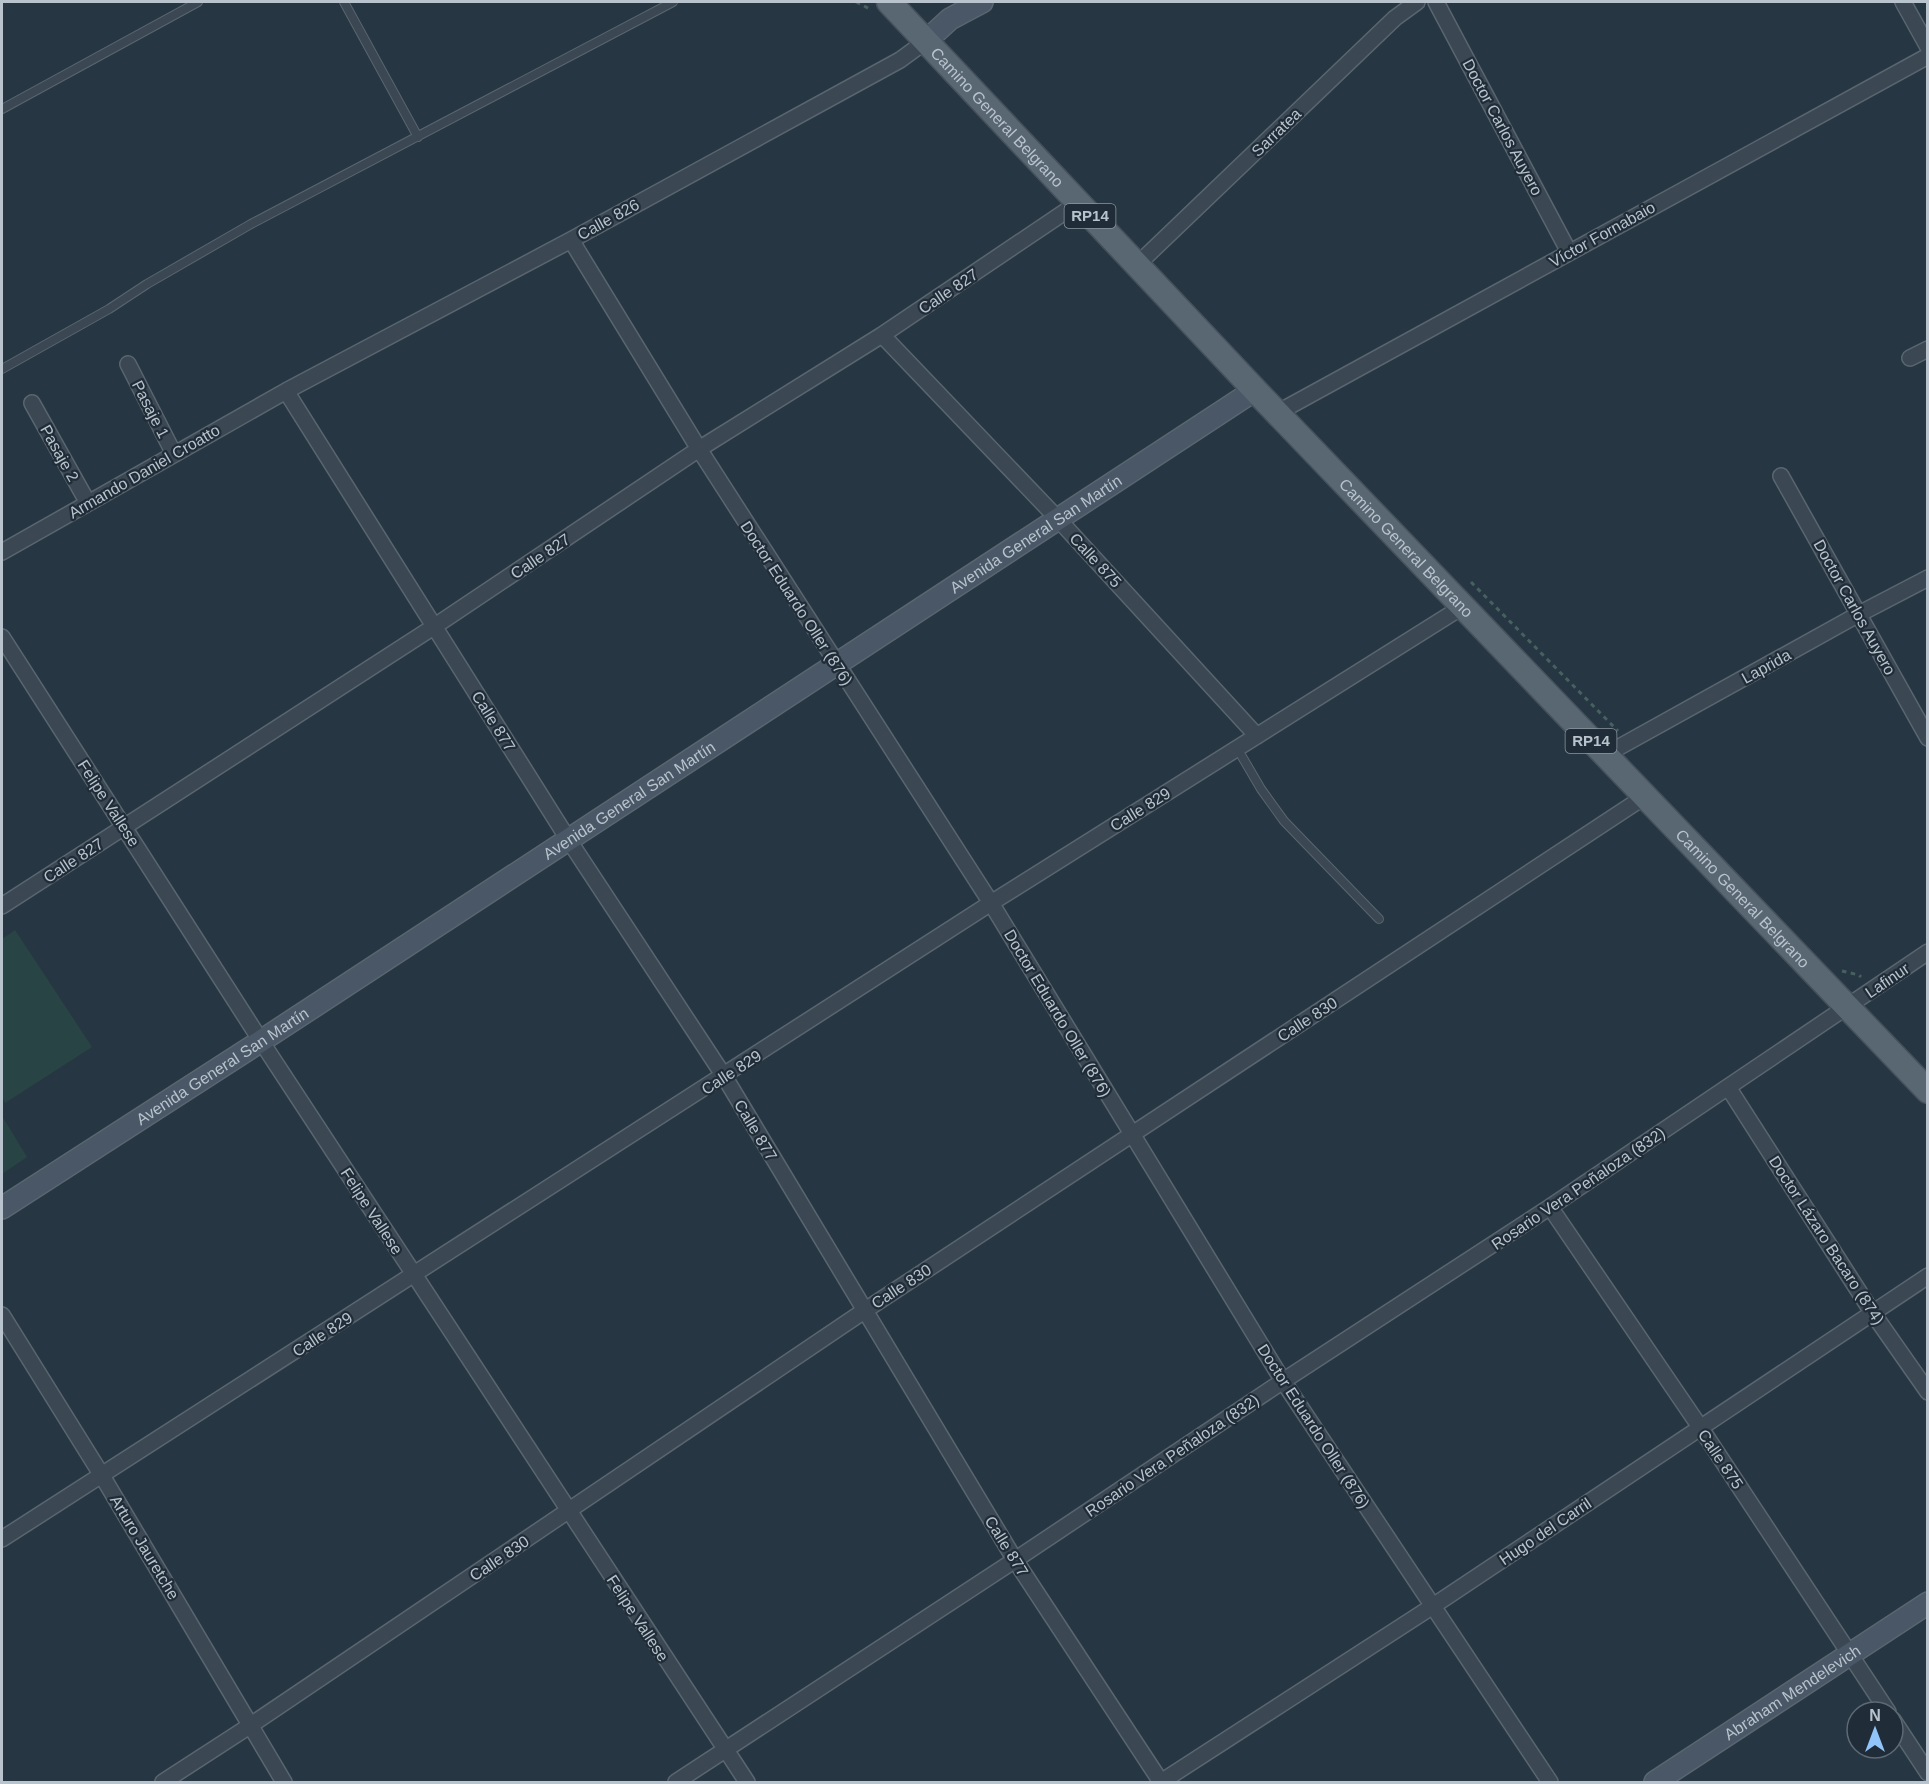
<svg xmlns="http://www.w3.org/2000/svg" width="1929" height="1784" font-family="Helvetica,sans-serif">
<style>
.green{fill:#294444}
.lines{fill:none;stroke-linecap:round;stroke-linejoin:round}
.lane-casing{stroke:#596670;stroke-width:10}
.street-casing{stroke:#596670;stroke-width:18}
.secondary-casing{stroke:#596670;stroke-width:24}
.primary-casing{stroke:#45515c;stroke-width:27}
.path{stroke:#476060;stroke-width:3;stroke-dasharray:4.5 4.5;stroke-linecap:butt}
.lane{stroke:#3b4853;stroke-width:8}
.street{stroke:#3b4853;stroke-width:15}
.secondary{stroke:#495766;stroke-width:21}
.primary{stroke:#596773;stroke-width:24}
.labels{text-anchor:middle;stroke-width:4.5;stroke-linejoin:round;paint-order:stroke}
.shield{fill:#202d38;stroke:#8a96a0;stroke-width:1.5}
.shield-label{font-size:15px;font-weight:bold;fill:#b8c3cd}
.street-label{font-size:16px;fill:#b8c3cd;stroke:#202d38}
</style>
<rect width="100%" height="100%" fill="#273643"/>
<!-- green -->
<path class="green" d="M15 930 92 1047 5 1103 2 1097V939Z
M2 1116 27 1157 2 1174Z"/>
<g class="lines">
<!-- lane casing -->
<g class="lane-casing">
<path id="lane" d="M344 2 418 137
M2 109 198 2
M2 369 109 309 147 284 251 224 673 2
M1237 748 1261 789 1284 821 1379 919"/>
</g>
<!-- street casing -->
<g class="street-casing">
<path id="street" d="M1436 2 1569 252
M1903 2 1928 47
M571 240 699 449 991 903 1283 1381 1550 1782
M1137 265 1395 18 1417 2
M882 335 1058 519 1257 736
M1910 358 1928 349
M128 364 174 454
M286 391 568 839 724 1076 1015 1560 1161 1782
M32 403 88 503
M1277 413 1928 56
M1781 476 1928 738
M2 552 286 391 571 240 900 60 926 41
M2 637 261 1041 747 1782
M1605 755 1859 614 1928 578
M2 906 435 626 699 449 882 335 1078 203
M1728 1087 1872 1312 1928 1392
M1550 1207 1700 1427 1888 1712
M2 1315 101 1474 284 1782
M2 1539 991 903 1462 607
M1893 1720 1928 1773
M163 1782 251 1725 864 1311 1644 797
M676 1782 1015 1560 1283 1381 1550 1207 1928 952
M1161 1782 1433 1606 1928 1276"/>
</g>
<!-- secondary casing -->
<g class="secondary-casing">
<g id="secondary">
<path d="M926 41 950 19 982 2"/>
<path id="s1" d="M2 1208 261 1041 1255 390"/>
<path id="s2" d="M1655 1782 1928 1603"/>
</g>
</g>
<!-- primary casing -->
<g class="primary-casing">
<g id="primary">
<path id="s3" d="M889 2 1255 390 1928 1091"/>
</g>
</g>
<!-- path -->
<path class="path" d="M856 2 870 9
M1471 582 1618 731
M1842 971 1859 975 1861 977"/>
<!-- lane -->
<use href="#lane" class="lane"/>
<!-- street -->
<use href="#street" class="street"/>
<!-- secondary -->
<use href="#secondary" class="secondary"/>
<!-- primary -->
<use href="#primary" class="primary"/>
</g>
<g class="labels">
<!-- shield labels -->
<g class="shield">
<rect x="1064.5" y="204" width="51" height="24" rx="4.5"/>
<rect x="1565.5" y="729" width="51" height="24" rx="4.5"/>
</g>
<g class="shield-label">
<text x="1090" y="221">RP14</text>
<text x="1591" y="746">RP14</text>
</g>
<!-- street labels -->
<g class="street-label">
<text dy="6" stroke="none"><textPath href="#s3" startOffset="158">Camino General Belgrano</textPath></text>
<text transform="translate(1503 127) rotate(62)" y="6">Doctor Carlos Auyero</text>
<text transform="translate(1276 132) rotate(-44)" y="6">Sarratea</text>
<text transform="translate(608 219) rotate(-29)" y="6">Calle 826</text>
<text transform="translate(1602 234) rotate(-29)" y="6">Víctor Fornabaio</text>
<text transform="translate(948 291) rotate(-34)" y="6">Calle 827</text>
<text transform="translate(151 409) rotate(63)" y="6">Pasaje 1</text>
<text transform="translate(60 453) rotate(61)" y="6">Pasaje 2</text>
<text transform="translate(144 471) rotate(-30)" y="6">Armando Daniel Croatto</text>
<text dy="6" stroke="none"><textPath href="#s1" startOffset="1234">Avenida General San Martín</textPath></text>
<text dy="6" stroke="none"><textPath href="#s3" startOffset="752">Camino General Belgrano</textPath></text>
<text transform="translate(540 556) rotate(-34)" y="6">Calle 827</text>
<text transform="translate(1096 560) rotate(47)" y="6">Calle 875</text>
<text transform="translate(797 603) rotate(57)" y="6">Doctor Eduardo Oller (876)</text>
<text transform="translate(1855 607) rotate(61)" y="6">Doctor Carlos Auyero</text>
<text transform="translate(1766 666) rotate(-29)" y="6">Laprida</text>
<text transform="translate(494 721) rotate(58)" y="6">Calle 877</text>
<text dy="6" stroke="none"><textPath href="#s1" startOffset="748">Avenida General San Martín</textPath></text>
<text transform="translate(109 803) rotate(57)" y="6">Felipe Vallese</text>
<text transform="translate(1140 809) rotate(-32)" y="6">Calle 829</text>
<text transform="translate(73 860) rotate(-33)" y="6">Calle 827</text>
<text dy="6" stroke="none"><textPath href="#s3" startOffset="1238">Camino General Belgrano</textPath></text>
<text transform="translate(1887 980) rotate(-34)" y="6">Lafinur</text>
<text transform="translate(1058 1013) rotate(59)" y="6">Doctor Eduardo Oller (876)</text>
<text transform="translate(1307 1019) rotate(-33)" y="6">Calle 830</text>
<text dy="6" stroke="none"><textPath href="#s1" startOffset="262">Avenida General San Martín</textPath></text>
<text transform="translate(731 1072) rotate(-33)" y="6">Calle 829</text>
<text transform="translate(756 1130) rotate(59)" y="6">Calle 877</text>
<text transform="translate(1578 1188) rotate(-34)" y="6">Rosario Vera Peñaloza (832)</text>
<text transform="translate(372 1211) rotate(57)" y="6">Felipe Vallese</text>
<text transform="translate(1827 1240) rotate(57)" y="6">Doctor Lázaro Bacaro (874)</text>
<text transform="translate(901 1286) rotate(-33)" y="6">Calle 830</text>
<text transform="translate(322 1334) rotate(-33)" y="6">Calle 829</text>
<text transform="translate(1314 1426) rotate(57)" y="6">Doctor Eduardo Oller (876)</text>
<text transform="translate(1172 1455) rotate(-34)" y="6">Rosario Vera Peñaloza (832)</text>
<text transform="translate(1721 1459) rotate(56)" y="6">Calle 875</text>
<text transform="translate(1545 1531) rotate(-34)" y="6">Hugo del Carril</text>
<text transform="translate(1007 1546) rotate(58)" y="6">Calle 877</text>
<text transform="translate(145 1547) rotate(59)" y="6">Arturo Jauretche</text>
<text transform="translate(499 1558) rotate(-34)" y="6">Calle 830</text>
<text transform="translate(638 1618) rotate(57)" y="6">Felipe Vallese</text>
<text dy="6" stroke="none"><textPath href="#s2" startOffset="164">Abraham Mendelevich</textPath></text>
</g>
</g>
<!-- border -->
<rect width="1929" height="1784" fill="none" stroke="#b8c3cd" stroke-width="6"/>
<!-- north arrow -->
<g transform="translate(1875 1730)"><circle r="28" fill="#202d38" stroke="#5d6974" stroke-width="1.5"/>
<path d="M0-4.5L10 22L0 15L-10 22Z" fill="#91c5f9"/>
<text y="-9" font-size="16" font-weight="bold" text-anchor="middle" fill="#b8c3cd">N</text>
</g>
</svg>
